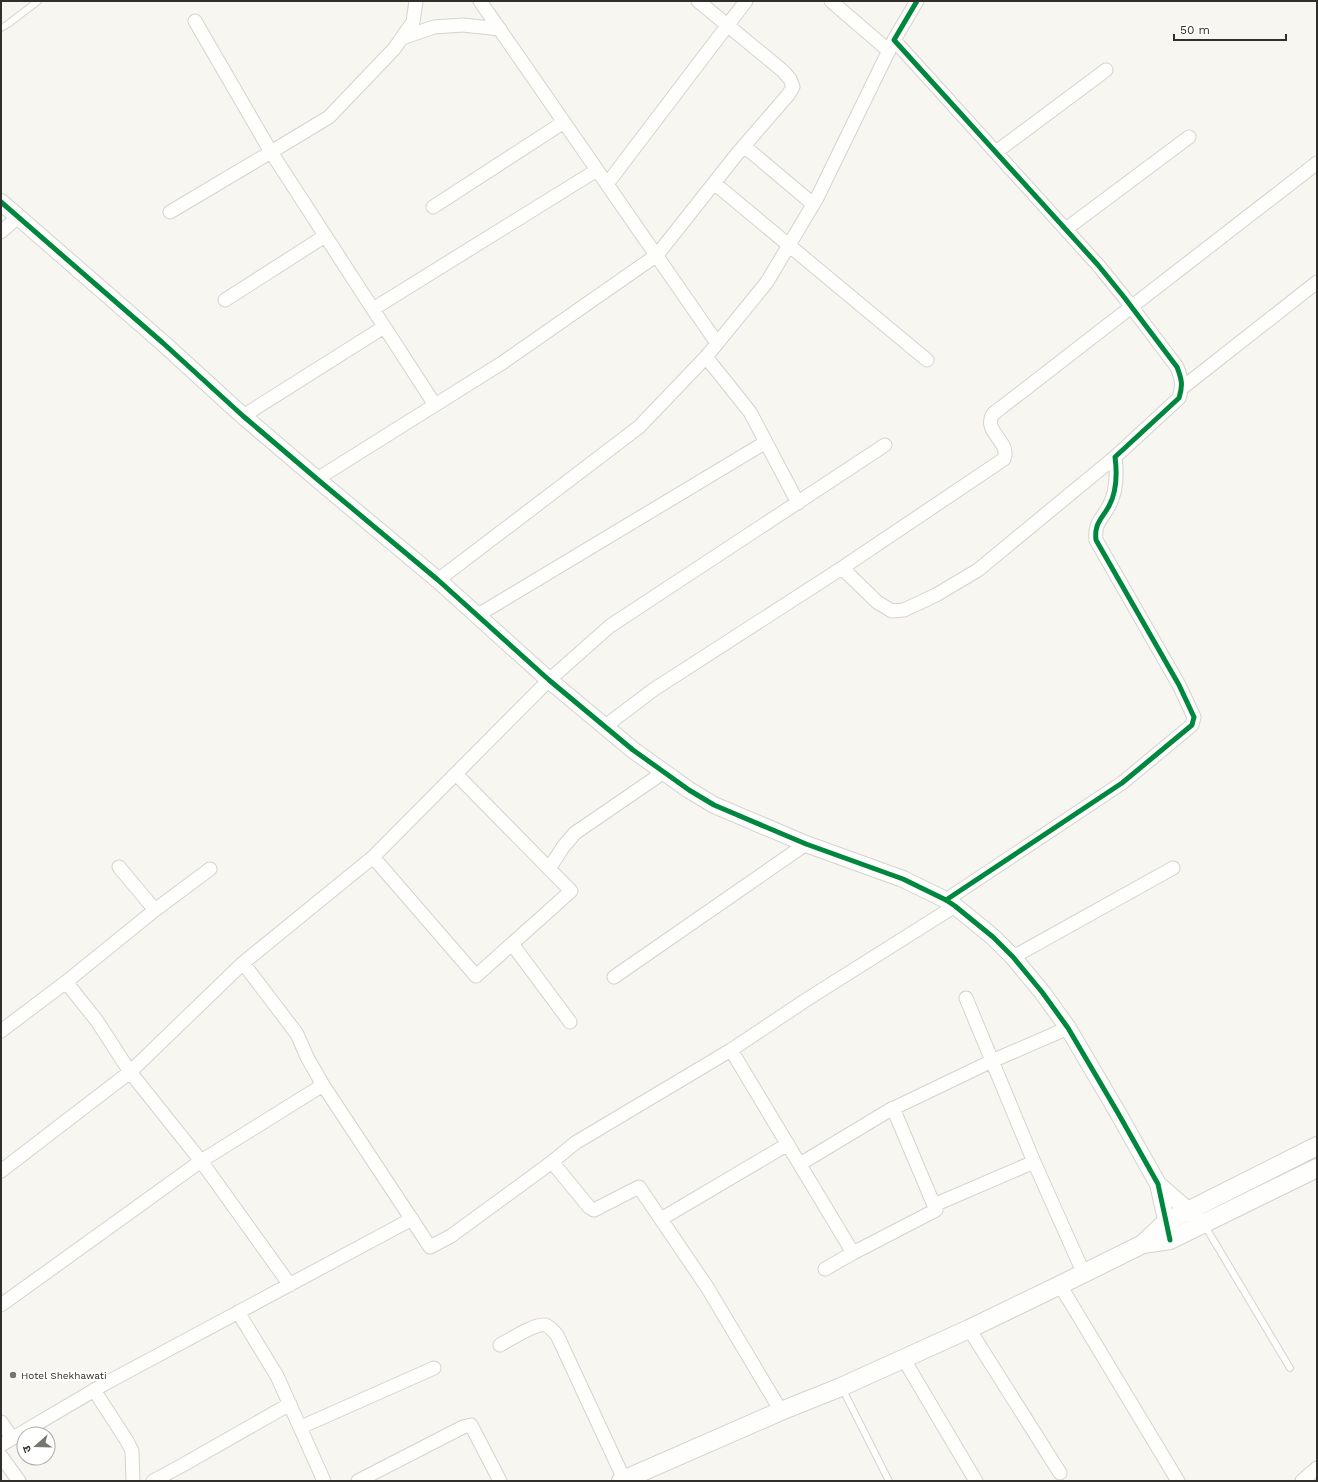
<svg xmlns="http://www.w3.org/2000/svg" width="1318" height="1482" font-family="'Work Sans','Noto Sans Devanagari',sans-serif">
<style>
.lines{fill:none;stroke-linecap:round;stroke-linejoin:round}
.service-casing{stroke:#d5d3cf;stroke-width:8}
.minor-casing{stroke:#d5d3cf;stroke-width:15}
.tertiary-casing{stroke:#d5d3cf;stroke-width:18}
.secondary-casing{stroke:#d5d3cf;stroke-width:20}
.service{stroke:#fefefd;stroke-width:6}
.minor{stroke:#fefefd;stroke-width:13}
.tertiary{stroke:#fefefd;stroke-width:16}
.secondary{stroke:#fefefd;stroke-width:18}
.cycleway-casing{stroke:#fff;stroke-width:8}
.cycleway{stroke:#00873e;stroke-width:5}
.poi-dot{fill:#777570;stroke:#fff;stroke-width:1.5}
.labels{text-anchor:middle;stroke-width:4;stroke-linejoin:round;paint-order:stroke}
.poi-label{font-size:10px;fill:#312f2b;stroke:#fff;text-anchor:start}
</style>
<rect width="100%" height="100%" fill="#f8f6f1"/>
<g class="lines">
<!-- service casing -->
<g class="service-casing">
<path id="service" d="M1 28 8 24 38 1
M1205 1226 1290 1368
M842 1388 889 1481"/>
</g>
<!-- minor casing -->
<g class="minor-casing">
<path id="minor" d="M480 1 717 343
M831 1 889 51
M917 1 894 40 1098 265 1124 297 1177 367C1182 380 1183 385 1179 398L1115 457C1117 472 1117 491 1109 506 1102 519 1094 523 1096 540L1179 685 1194 717 1192 725 1122 783 946 900
M195 21 271 152 329 117 394 49 413 22 416 1
M402 38 434 27 463 25 500 29
M744 146 813 204
M996 152 1106 70
M714 183 927 360
M607 184 746 1
M433 207 564 122
M170 212 271 152 435 405
M1066 229 1189 137
M1 232 18 217
M225 300 325 236
M373 309 597 170
M706 357 750 412 798 503
M1182 388 1317 282
M243 416 384 327
M317 479 502 363 657 255 737 154 788 95 793 87 790 79 783 71 698 1
M842 568 1004 459C1011 441 982 432 993 414L1317 163
M438 580 639 427 706 357 767 282 817 198 894 40
M478 615 766 442
M604 727 653 690 842 568 877 602 892 611 904 610 936 595 978 570 1115 457
M373 857 476 976 571 891 456 774
M119 867 155 910 66 982 97 1021 130 1072 201 1161 290 1285
M549 869 563 847 575 833 664 772
M155 910 210 869
M512 944 570 1022
M1013 957 1173 868
M243 963 297 1034 307 1057 323 1085 430 1247 451 1236 552 1162 589 1207 594 1210 639 1187 707 1287 781 1411
M614 977 806 844
M966 998 1034 1162
M1 1031 66 982
M731 1050 853 1253 825 1269
M894 1108 992 1061 1068 1028
M552 1162 575 1143 731 1050 809 998 955 906
M800 1164 893 1108 936 1210 853 1253
M1 1171 130 1072 243 963 373 857 549 680 610 626 885 445
M934 1205 1034 1162 1084 1274
M661 1219 788 1144
M1060 1285 1178 1481
M1 1305 201 1161 323 1085
M238 1312 277 1376 324 1481
M969 1329 1060 1473
M500 1345C509 1340 536 1323 545 1325 551 1327 553 1331 557 1335L624 1479
M903 1358 976 1481
M94 1390 127 1441 132 1451 133 1481
M1 1422 12 1438
M301 1427 434 1368
M1 1445 108 1382 412 1219
M1 1456 19 1481
M153 1481 181 1466 290 1404
M358 1481 463 1427 471 1425 500 1481
M1302 1481 1317 1468"/>
</g>
<!-- tertiary casing -->
<g class="tertiary-casing">
<path id="tertiary" d="M1 202 163 343 243 416 317 479 438 580 549 680 633 750 689 790 714 805 806 844 903 879 946 900 955 906 993 937 1013 957 1042 992 1068 1028 1118 1113 1158 1184 1169 1233
M1158 1184 1197 1218"/>
</g>
<!-- secondary casing -->
<g class="secondary-casing">
<path id="secondary" d="M1143 1244 1170 1240 1317 1168
M621 1481 781 1411 841 1387 969 1329 1060 1285 1143 1244 1166 1222 1317 1146"/>
</g>
<!-- service -->
<use href="#service" class="service"/>
<!-- minor -->
<use href="#minor" class="minor"/>
<!-- tertiary -->
<use href="#tertiary" class="tertiary"/>
<!-- secondary -->
<use href="#secondary" class="secondary"/>
<!-- cycleway casing -->
<g class="cycleway-casing">
<path id="cycleway" d="M917 1 894 40 1098 265 1124 297 1177 367C1182 380 1183 385 1179 398L1115 457C1117 472 1117 491 1109 506 1102 519 1094 523 1096 540L1179 685 1194 717 1192 725 1122 783 946 900
M1 202 163 343 243 416 317 479 438 580 549 680 633 750 689 790 714 805 806 844 903 879 946 900 955 906 993 937 1013 957 1042 992 1068 1028 1118 1113 1158 1184 1170 1240"/>
</g>
<!-- cycleway -->
<use href="#cycleway" class="cycleway"/>
</g>
<!-- markers -->
<circle class="poi-dot" cx="13" cy="1375" r="4"/>
<g class="labels">
<!-- poi labels -->
<g class="poi-label">
<text x="21" y="1379">Hotel Shekhawati</text>
</g>
</g>
<!-- border -->
<rect width="1318" height="1482" fill="none" stroke="#312f2b" stroke-width="4"/>
<!-- north arrow -->
<g transform="translate(36 1446) rotate(250)"><circle r="19" fill="#ffffff" stroke="#adacaa"/>
<path d="M0-3L7 15L0 10L-7 15Z" fill="#777570"/>
<text y="-6" font-size="11" font-weight="bold" text-anchor="middle" fill="#312f2b">उ</text>
</g>
<!-- scale -->
<path d="M1174 34v6h112v-6" fill="none" stroke="#312f2b" stroke-width="2"/>
<text x="1180" y="34" font-size="12" fill="#312f2b" stroke="#ffffff" stroke-width="3" paint-order="stroke">50 m</text>
</svg>
